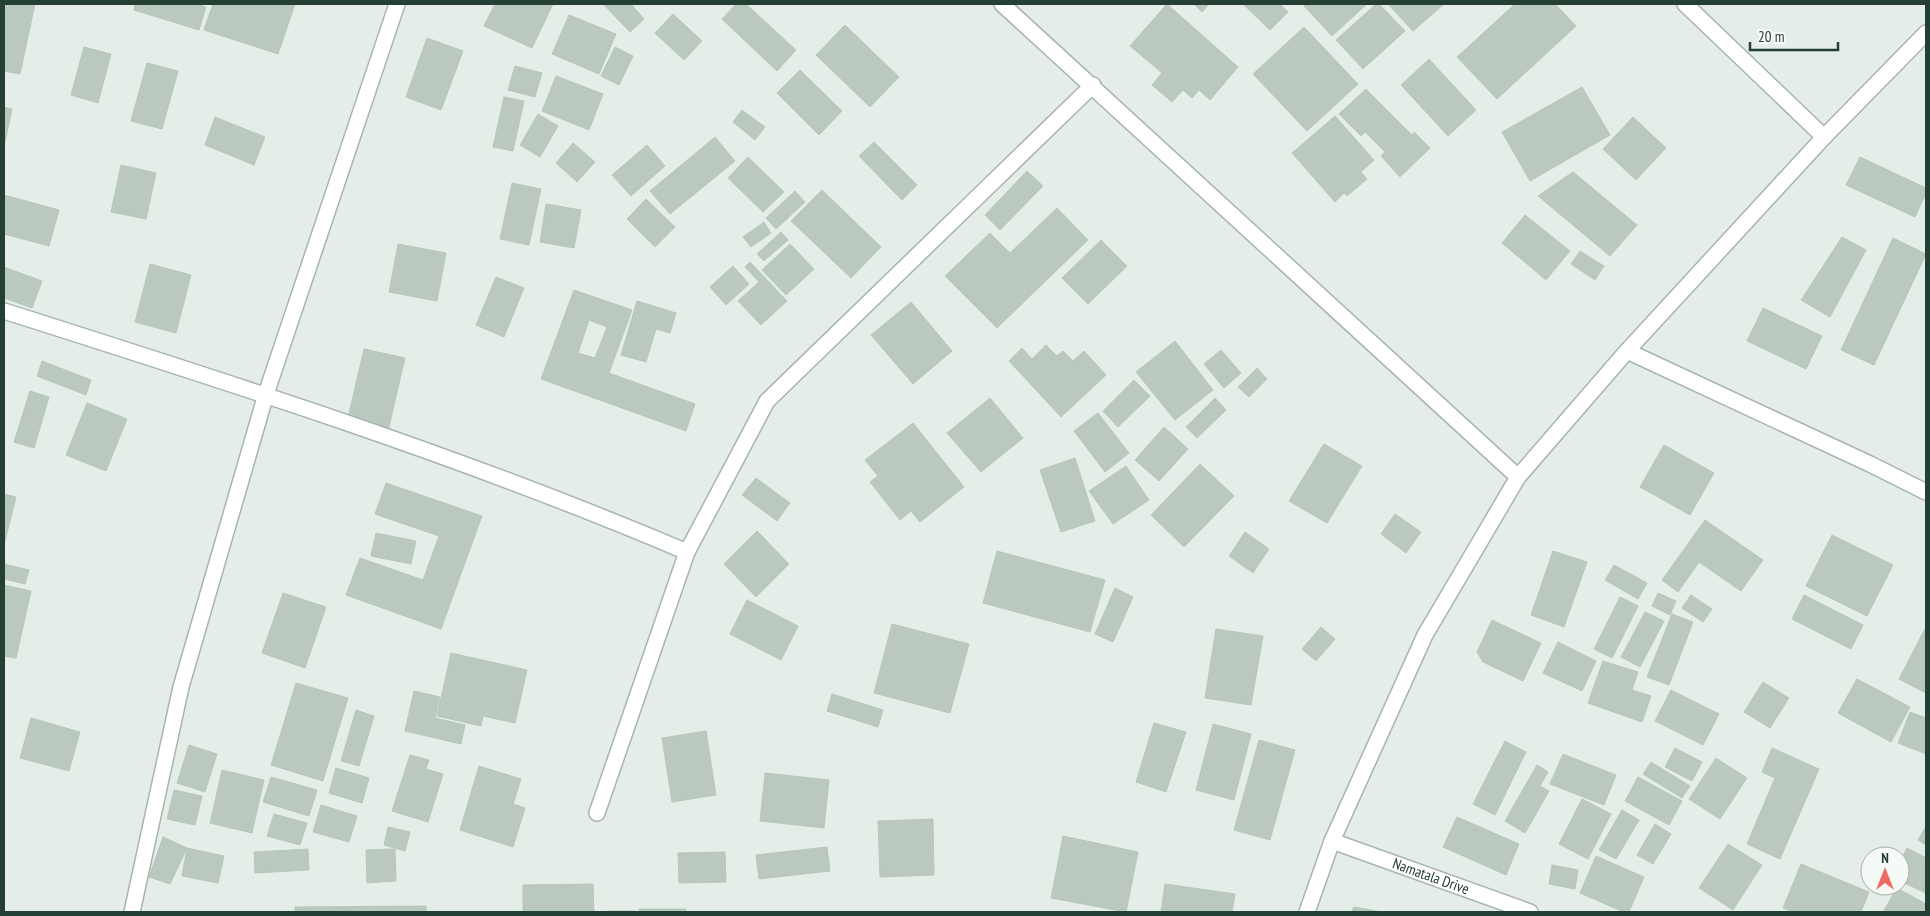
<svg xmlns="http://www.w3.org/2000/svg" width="1930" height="916" font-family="'PT Sans Narrow',sans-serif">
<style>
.building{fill:#bac8c0;stroke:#b7c7bd;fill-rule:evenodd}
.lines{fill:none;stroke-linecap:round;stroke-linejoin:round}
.minor-casing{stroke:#a7b5ae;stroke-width:18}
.minor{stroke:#fff;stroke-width:15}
.labels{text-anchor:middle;stroke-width:4.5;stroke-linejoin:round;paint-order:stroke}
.street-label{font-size:15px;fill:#243f33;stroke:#f5faf7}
</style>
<rect width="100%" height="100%" fill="#e5ede8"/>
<!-- building -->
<path class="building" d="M4 4H35L20 74 4 71Z
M135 4H196L206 7 199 30 134 10Z
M213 4H295L278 54 204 30Z
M495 4H553L532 48 484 26Z
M603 4H631L644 19 630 32Z
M736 4H746L796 50 777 71 722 19Z
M1167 4 1238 67 1210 100 1199 90 1192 98 1183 90 1172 102 1152 85 1162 73 1130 46Z
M1194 4H1209L1202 12Z
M1243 4H1280L1288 12 1270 30Z
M1306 4H1367L1332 36 1304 6Z
M1376 4H1379L1405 31 1363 69 1336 40Z
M1388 4H1444L1413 31Z
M1515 4H1555L1576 26 1497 99 1457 57Z
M673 14 702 41 684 60 655 33Z
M569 15 616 34 599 74 552 54Z
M845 25 899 77 870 107 816 55Z
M1304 27 1358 84 1307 131 1253 74Z
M427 38 463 51 441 110 406 97Z
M84 47 111 54 98 103 71 95Z
M615 47 633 56 619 85 601 76Z
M1429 59 1476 110 1448 136 1401 85Z
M147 63 178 71 162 129 131 121Z
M515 66 542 73 535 97 508 90Z
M800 70 842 111 819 135 777 93Z
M556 76 603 94 589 130 542 111Z
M1582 87 1610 135 1530 181 1502 132Z
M1366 89 1412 135 1414 132 1430 148 1400 177 1381 156 1385 152 1365 132 1361 136 1339 114Z
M504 97 524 101 513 151 493 147Z
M4 107 12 109 4 147Z
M742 110 765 127 755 140 733 122Z
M538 114 558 126 540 157 520 145Z
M1335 116 1374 160 1361 172 1367 179 1347 196 1344 193 1335 202 1292 153Z
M215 117 265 137 254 165 205 145Z
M1633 117 1666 148 1636 180 1603 149Z
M715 137 735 161 670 214 650 191Z
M874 142 917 185 902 200 859 156Z
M573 143 595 162 577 182 556 163Z
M647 145 665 166 631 196 612 175Z
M748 157 784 192 763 212 728 178Z
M1860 157 1926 188V193L1915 217 1846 185Z
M121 165 156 173 146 219 111 212Z
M1027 171 1043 186 1000 230 985 215Z
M1573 172 1637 225 1610 256 1538 196Z
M512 183 541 189 529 245 500 239Z
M822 190 881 247 851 278 791 221Z
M795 191 805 202 776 229 766 218Z
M4 195 59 210 49 246 4 234Z
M646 199 675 227 655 247 627 219Z
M546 204 581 210 574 248 540 242Z
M1057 208 1088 240 997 328 945 276 990 233 1010 253Z
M1525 215 1570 251 1546 280 1502 243Z
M764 222 771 233 751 247 743 237Z
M781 232 788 240 764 261 757 254Z
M1842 237 1866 250 1830 317 1801 300Z
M1893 238 1926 254 1874 365 1841 350Z
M1101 240 1127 266 1088 304 1062 278Z
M398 244 446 253 437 301 389 292Z
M790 244 814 269 786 295 762 270Z
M1580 251 1604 266 1595 280 1571 264Z
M750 262 787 301 761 325 738 301 759 282 745 267Z
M150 264 191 275 176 333 135 322Z
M733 266 749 284 726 305 710 287Z
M4 267 42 281 32 308 4 298Z
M496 277 524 288 504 337 476 325Z
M574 290 632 310 609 373 695 404 686 431 541 379ZM589 320 607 327 595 358 578 353Z
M637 301 676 313 670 333 656 329 646 362 621 355Z
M911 302 952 351 913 384 871 335Z
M1763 308 1822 336 1806 369 1747 341Z
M1175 341 1213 390 1175 420 1136 372Z
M1046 345 1057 356 1063 351 1073 361 1084 351 1106 375 1061 417 1009 361 1022 348 1032 359Z
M364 349 405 358 388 431 347 422Z
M1221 350 1241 373 1224 388 1204 364Z
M42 361 91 380 86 395 37 376Z
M1257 368 1267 379 1249 397 1238 387Z
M1134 380 1150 396 1118 427 1103 411Z
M30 391 49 397 34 448 14 442Z
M990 398 1023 438 981 472 947 433Z
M1215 398 1226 410 1197 438 1186 427Z
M87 403 127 419 106 471 66 455Z
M1098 413 1129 453 1105 472 1074 431Z
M913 423 964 487 920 522 911 511 900 520 870 482 878 476 865 460Z
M1164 427 1188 449 1159 481 1135 460Z
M1324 444 1362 466 1327 523 1289 501Z
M1664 445 1714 473 1690 515 1640 487Z
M1075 458 1095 521 1061 532 1040 470Z
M1200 464 1234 496 1184 547 1151 515Z
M1126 466 1149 500 1113 524 1089 491Z
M756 478 790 503 777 521 742 495Z
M386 483 482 516 441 629 346 595 360 558 423 580 439 536 375 514Z
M4 494 16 497 4 545Z
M1395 514 1421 532 1406 553 1381 534Z
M1705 520 1763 560 1741 591 1699 562 1678 592 1662 580Z
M757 531 789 564 756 597 724 564Z
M1245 532 1269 549 1253 573 1229 556Z
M376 533 416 541 411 564 371 556Z
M1832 535 1893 565 1867 616 1806 586Z
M997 551 1105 580 1090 632 983 603Z
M1553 551 1587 562 1564 627 1531 615Z
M4 564 29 570 25 584 4 579Z
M1614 565 1647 583 1638 599 1605 580Z
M4 585 31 591 16 658 4 656Z
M1115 588 1133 597 1113 642 1095 634Z
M283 593 326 607 305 668 262 653Z
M1658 593 1676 601 1670 615 1652 606Z
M1691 595 1712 609 1703 622 1682 608Z
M1804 595 1863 625 1851 649 1792 619Z
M1620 597 1638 606 1612 658 1594 649Z
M747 600 798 626 781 660 730 634Z
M1645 612 1664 621 1640 667 1621 657Z
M1672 614 1693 622 1669 685 1647 677Z
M1492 620 1541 643 1523 681 1483 662 1477 652Z
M892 624 969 644 950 713 874 693Z
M1321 627 1335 639 1316 661 1302 649Z
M1926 627V693L1899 679Z
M1216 629 1263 636 1251 705 1205 698Z
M1558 642 1596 661 1582 691 1543 673Z
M451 653 527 670 515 723 483 716 481 726 437 716Z
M1603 661 1638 672 1632 690 1651 696 1642 722 1588 703Z
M1857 679 1910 707 1891 742 1838 713Z
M1763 682 1789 698 1770 728 1744 712Z
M296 683 348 698 323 781 271 765Z
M1671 690 1719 714 1703 745 1655 721Z
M414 691 440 697 435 718 465 725 461 744 405 731Z
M832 694 883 710 878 727 827 711Z
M356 710 374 716 359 766 341 761Z
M1910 712 1926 718V754L1898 743Z
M31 718 80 732 69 771 20 758Z
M1154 723 1186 732 1166 792 1136 782Z
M1213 724 1251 734 1234 800 1196 790Z
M706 731 716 795 672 802 662 738Z
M1259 740 1295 750 1270 840 1234 830Z
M1505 741 1526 752 1495 815 1473 804Z
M189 745 217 754 205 792 177 783Z
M1675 748 1702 762 1692 781 1665 767Z
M1772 748 1819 769 1780 859 1747 844 1775 778 1762 772Z
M1563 754 1616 775 1604 805 1550 784Z
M410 755 429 760 426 769 443 774 428 822 392 811Z
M1716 758 1747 778 1720 819 1689 799Z
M1651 762 1690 786 1682 798 1643 774Z
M1537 765 1548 772 1540 786 1549 791 1525 833 1505 821Z
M479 766 521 779 513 804 525 808 513 847 460 830Z
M336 768 369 778 362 803 329 793Z
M222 770 264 780 252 833 210 823Z
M765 773 829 780 824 828 760 821Z
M271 777 317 790 309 816 263 802Z
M1638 777 1682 801 1669 825 1625 801Z
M174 790 202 796 195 825 167 819Z
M1582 799 1611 814 1588 859 1559 844Z
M321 805 357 816 349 842 313 832Z
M1622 810 1639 820 1616 859 1599 850Z
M274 814 307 823 300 845 267 836Z
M1457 817 1519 844 1506 875 1443 847Z
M933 819 934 875 880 877 878 821Z
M1655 824 1671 834 1653 864 1637 855Z
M1926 826V845L1918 840Z
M388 827 410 832 405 851 384 845Z
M1063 836 1138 852 1126 912 1051 898Z
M163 837 187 848 170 884 149 877Z
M1728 844 1762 865 1733 910 1699 888Z
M827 847 830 871 759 879 756 855Z
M187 848 224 856 218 883 182 876Z
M1907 848 1926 858V893L1900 881V862Z
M308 849 309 870 255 873 254 852Z
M395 849 396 881 367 883 366 850Z
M725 852 726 882 679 883 678 853Z
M1596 856 1644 877 1629 912H1624L1580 893Z
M1801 864 1869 892 1861 912H1793L1783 908Z
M1552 865 1578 870 1575 889 1549 884Z
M593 884 594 912H523V885Z
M1165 884 1235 894 1232 912H1161Z
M1897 888 1926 904V912H1883Z
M426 906V912H295V907Z
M1354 907 1382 912H1351Z
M639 909H686V912H639Z
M608 911H635V912H608Z"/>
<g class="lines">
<!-- minor casing -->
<g class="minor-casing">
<g id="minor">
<path d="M1002 4 1518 477"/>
<path d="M1685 4 1824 137"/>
<path d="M4 311C234 384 464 457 687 552"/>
<path d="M1627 351 1870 464 1926 492"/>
<path d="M597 813 687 552 767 401 1093 85"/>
<path id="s1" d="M1332 841 1530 912"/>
<path d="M132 912 181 687 266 394 397 4"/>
<path d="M1307 912 1332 841 1425 635 1518 477 1627 351 1824 137 1926 33"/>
</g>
</g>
<!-- minor -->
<use href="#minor" class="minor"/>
</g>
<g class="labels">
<!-- street labels -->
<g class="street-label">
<text dy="5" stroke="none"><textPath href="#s1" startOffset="105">Namatala Drive</textPath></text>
</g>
</g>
<!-- border -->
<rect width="1930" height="916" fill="none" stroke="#243f33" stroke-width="10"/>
<!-- north arrow -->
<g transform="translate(1885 871)"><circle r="24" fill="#f5faf7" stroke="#a1afa9"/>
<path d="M0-4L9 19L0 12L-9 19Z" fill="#ee6a62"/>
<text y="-8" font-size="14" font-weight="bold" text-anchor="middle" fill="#243f33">N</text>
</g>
<!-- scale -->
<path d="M1750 42v8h88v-8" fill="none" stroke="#243f33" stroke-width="2.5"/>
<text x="1758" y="42" font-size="15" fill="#243f33" stroke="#f5faf7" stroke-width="4" paint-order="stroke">20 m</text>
</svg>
